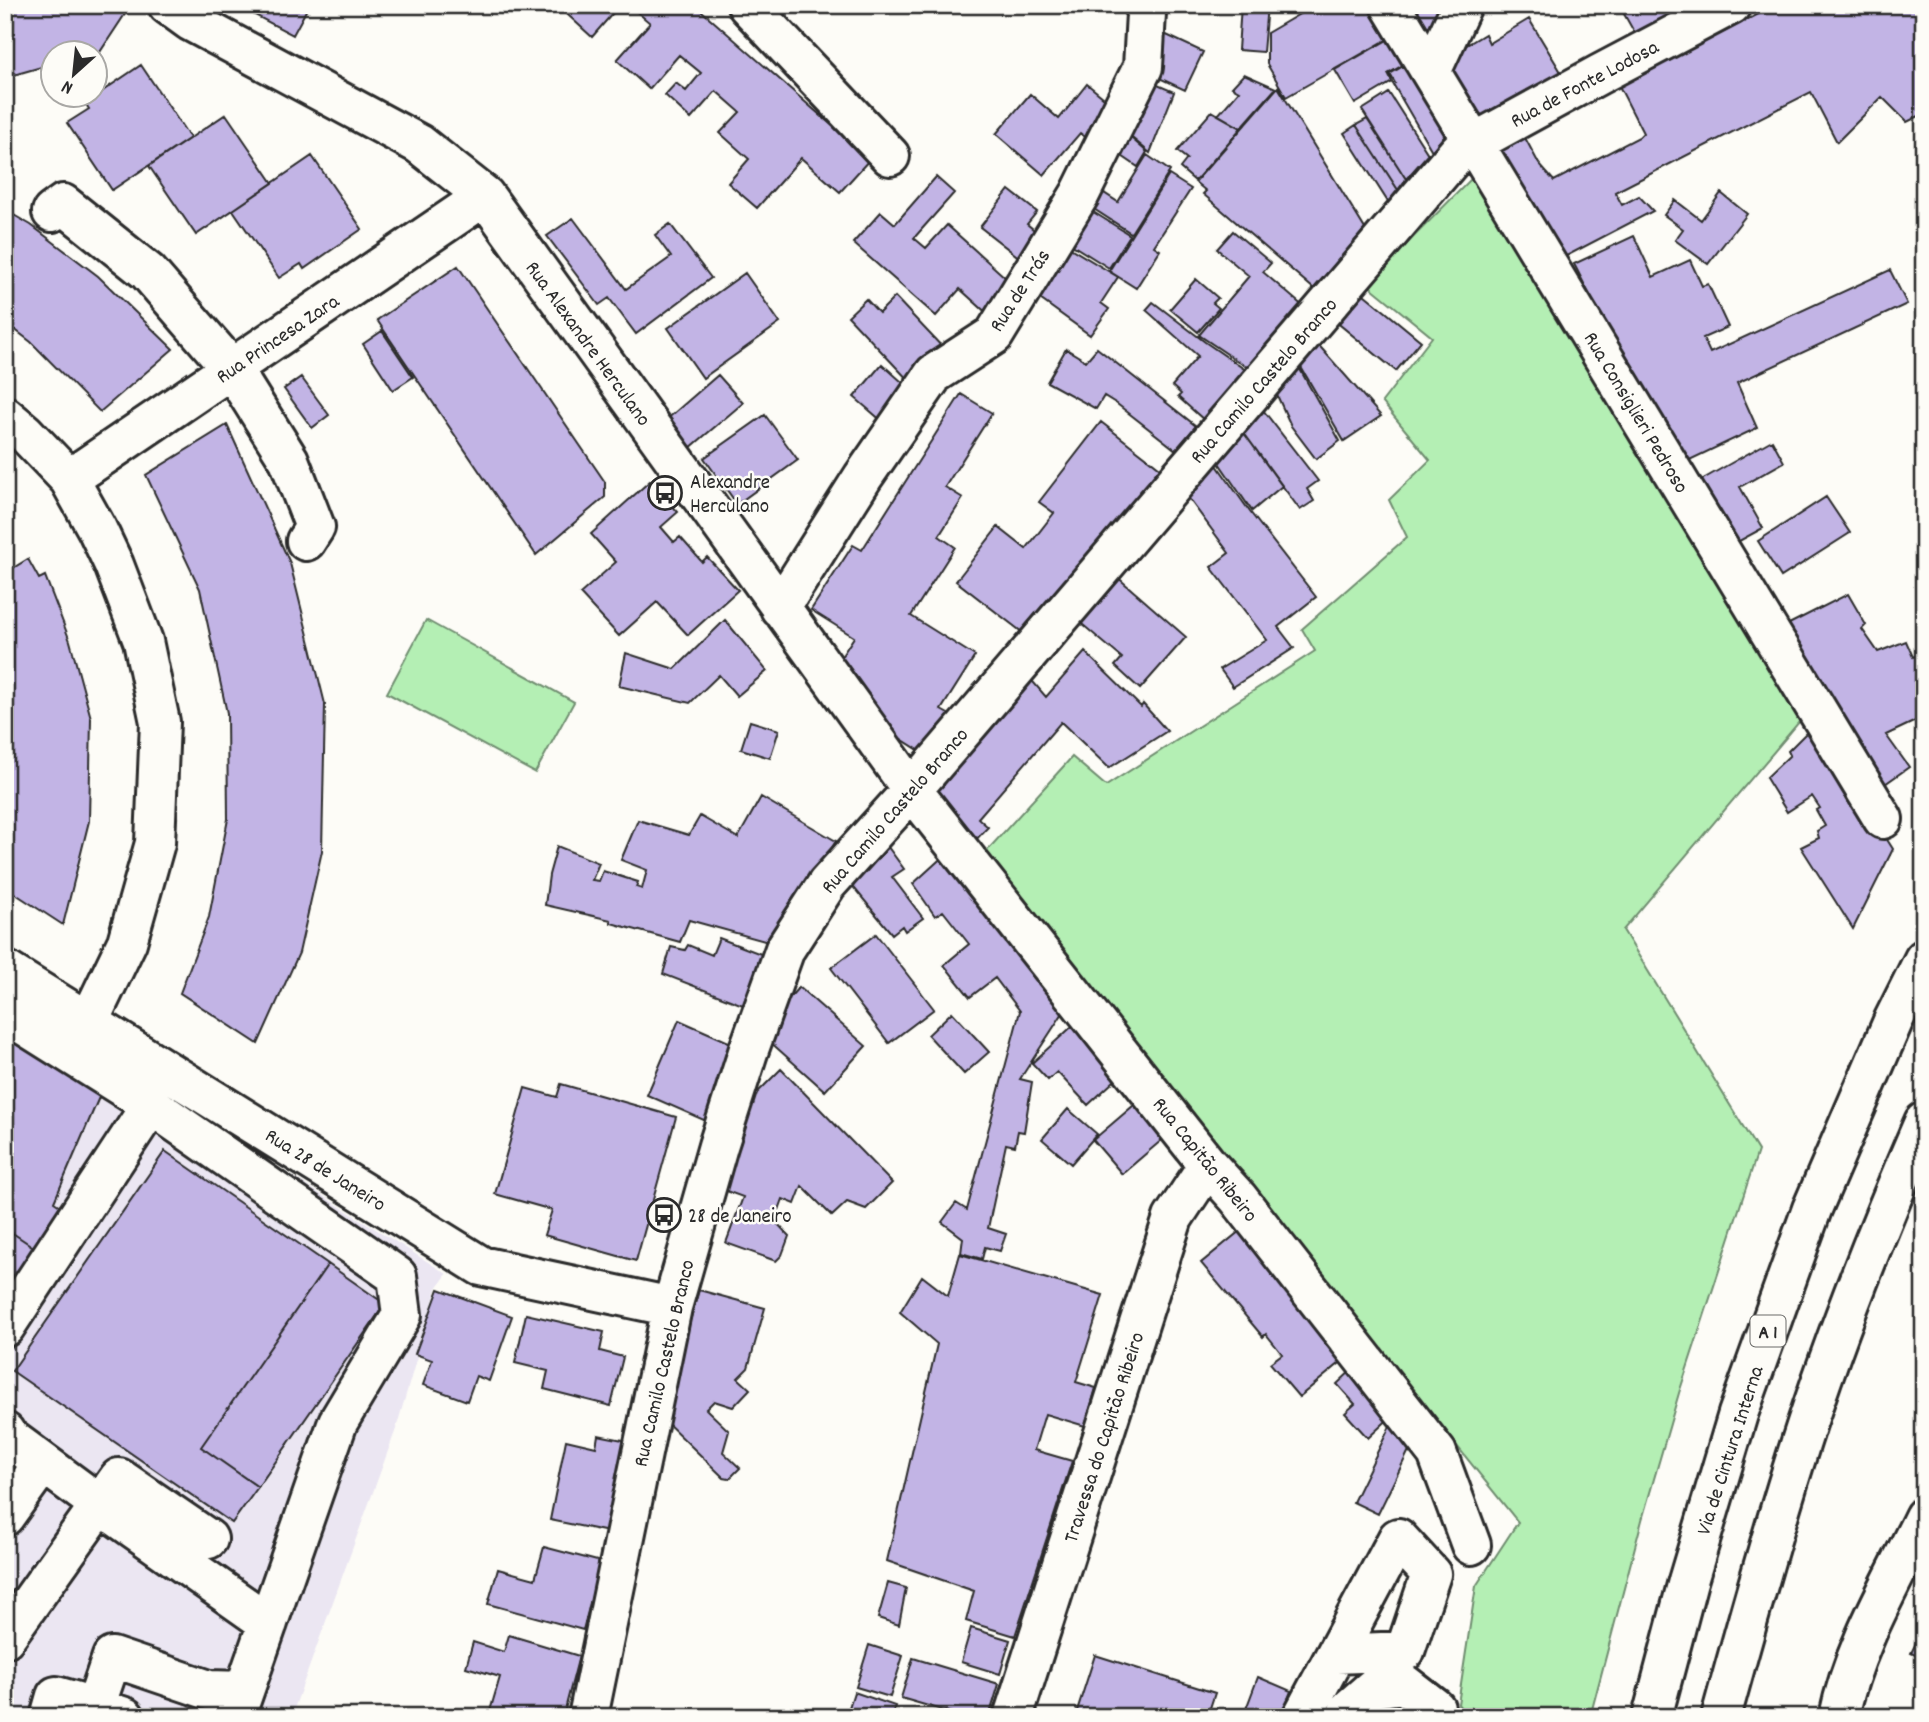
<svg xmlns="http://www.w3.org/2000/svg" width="1929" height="1722" font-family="Dekko,sans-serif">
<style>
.built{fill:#ebe6f2}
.green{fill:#b4efb4;stroke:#708d70;stroke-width:2}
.building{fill:#c2b4e5;stroke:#2b2b2b;stroke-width:2}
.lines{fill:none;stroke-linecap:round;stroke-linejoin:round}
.minor-casing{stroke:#2b2b2b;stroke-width:44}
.highway-casing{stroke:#2b2b2b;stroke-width:44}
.minor{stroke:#fdfcf7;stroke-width:38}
.highway{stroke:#fdfcf7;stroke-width:38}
.labels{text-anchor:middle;stroke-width:5;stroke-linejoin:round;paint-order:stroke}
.shield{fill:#fdfcf7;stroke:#6a6a68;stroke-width:2}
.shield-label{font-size:19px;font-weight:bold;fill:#2b2b2b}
.street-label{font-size:21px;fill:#2b2b2b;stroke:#fdfcf7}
.poi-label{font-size:21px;fill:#2b2b2b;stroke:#fdfcf7;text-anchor:start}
</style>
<rect width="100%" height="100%" fill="#fdfcf7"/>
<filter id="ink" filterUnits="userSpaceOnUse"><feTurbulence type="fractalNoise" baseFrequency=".0143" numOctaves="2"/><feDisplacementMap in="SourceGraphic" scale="14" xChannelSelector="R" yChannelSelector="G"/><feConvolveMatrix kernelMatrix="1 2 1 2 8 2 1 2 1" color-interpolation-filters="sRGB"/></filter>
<g filter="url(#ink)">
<!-- built -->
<path class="built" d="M5 995 447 1274 437 1288 396 1429 291 1717H5Z"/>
<!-- green -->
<path class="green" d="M1472 178 1805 715 1623 930 1758 1151 1679 1393 1642 1520 1590 1717H1468L1458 1704 1476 1586 1518 1522 983 855 1072 757 1106 786 1315 651 1302 629 1407 537 1389 500 1430 460 1382 402 1432 337 1367 284Z
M426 620 574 702 535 773 387 693Z"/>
<!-- building -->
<path class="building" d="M5 5H131L100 52 94 53 52 52V64L10 76 5 80Z
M236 5H309L293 35Z
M557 5H620L592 37Z
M629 5H695L870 159 840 192 801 158 757 208 728 183 749 159 720 133 740 112 716 91 691 119 665 95 676 83 686 91 701 73 679 55 649 89 617 60 650 23Z
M1241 5H1267L1263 52 1238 50Z
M1315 5H1375L1393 36 1286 97 1267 64V33Z
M1400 5H1455L1437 45Z
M1619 5H1718L1643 48Z
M1776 5H1924V118L1921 115 1907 122 1882 97 1837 142 1811 92 1615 192 1622 205 1639 196 1653 211 1551 264 1493 153 1523 134 1539 164 1554 181 1639 137 1643 133 1619 86Z
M1529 19 1564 77 1476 129 1437 63 1485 34 1489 43Z
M1160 32 1203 52 1185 90 1142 70Z
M1398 34 1413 59 1388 74 1392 82 1355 104 1335 70Z
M1415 59 1453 125 1432 151 1393 84 1395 83 1390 74Z
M141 65 190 138 112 190 67 123 89 109 85 103Z
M1244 74 1276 88 1241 128 1218 115 1239 91 1232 87Z
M1141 78 1174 92 1150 153 1121 129Z
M1087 84 1115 107 1088 139 1080 133 1044 175 996 134 1030 94 1059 119Z
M1278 87 1365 229 1314 289 1203 194 1206 191 1195 182Z
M1389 93 1428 154 1406 179 1362 110Z
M1212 111 1241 128 1195 181 1180 168 1187 159 1177 151Z
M226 114 273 183 196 235 149 166Z
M1367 119 1406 179 1398 190 1356 125Z
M1356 125 1398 190 1388 202 1344 133Z
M1124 132 1147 152 1138 167 1113 150Z
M1147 155 1170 171 1131 233 1083 202 1093 186 1118 202Z
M312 156 362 229 304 269 301 264 279 278 233 210Z
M1169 175 1191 189 1154 246 1160 250 1136 288 1109 271Z
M936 177 954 193 914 238 926 248 947 225 1016 287 990 316 960 289 936 316 853 243 881 212 895 224Z
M1009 190 1037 212 1027 224 1044 238 1025 262 980 227Z
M1721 193 1747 214 1708 264 1675 240 1683 229 1664 215 1675 200 1701 220Z
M1082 205 1130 235 1109 268 1061 238Z
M5 210 31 225 98 276 173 349 100 412 31 342 5 322Z
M573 218 626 289 671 257 655 235 670 224 711 278 636 334 609 298 599 305 547 236Z
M1233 231 1271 263 1263 272 1304 307 1251 370 1199 335 1249 276 1217 249Z
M1634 236 1653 277 1690 260 1702 286 1708 284 1728 327 1703 338 1710 353 1890 270 1907 304 1737 383 1757 428 1677 466 1574 264Z
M1057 240 1118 277 1101 303 1109 309 1090 335 1026 289Z
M458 266 605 482V497L536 555 377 320Z
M745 273 780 323 703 378 668 328Z
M1196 279 1218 298 1213 303 1219 308 1198 332 1170 309Z
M1359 290 1421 341 1396 371 1334 320Z
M895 297 946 351 912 384 848 316 866 299 879 313Z
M1153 302 1205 342 1247 371 1204 420 1178 397 1181 394 1172 386 1198 356 1146 310Z
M382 331 413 377 393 390 363 344Z
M1315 341 1381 416 1344 441 1298 362Z
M1097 348 1196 426 1176 450 1117 404 1104 396 1096 409 1047 382 1066 349 1086 361Z
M882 364 911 390 883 422 854 397Z
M1297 364 1340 441 1316 459 1291 426 1276 393Z
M718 375 743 403 690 448 666 420Z
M301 377 329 415 312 428 284 389Z
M961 394 992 413 945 487 963 498 939 536 955 547 911 616 975 656 941 710 950 715 925 754 821 688 854 637 811 610 853 545 862 550Z
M1260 406 1318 481 1307 489 1314 501 1300 510 1241 429Z
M765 415 798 460 737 504 704 458Z
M1101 422 1160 468 1027 636 956 581 998 527 1026 549 1054 513 1039 502Z
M227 425 290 563 325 704 322 851 299 953 258 1044 180 993 209 917 228 819 227 713 200 589 146 475Z
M1241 429 1282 486 1252 511 1217 460Z
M1772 440 1784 462 1740 487 1763 528 1732 545 1696 483Z
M1214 461 1250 512 1316 597 1278 627 1294 648 1233 687 1220 669 1267 640 1211 567 1229 553 1187 496Z
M650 481 678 512 661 527 674 542 680 537 702 562 707 557 738 590 688 635 657 602 619 636 580 594 616 562 591 534Z
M1826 497 1850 533 1781 577 1758 541Z
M28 559 39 579 45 576 70 641 91 718 89 821 63 925 5 887V573Z
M1115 575 1186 637 1140 689 1115 666 1122 658 1076 619Z
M1848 594 1866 625 1862 629 1878 652 1906 641 1913 657 1924 653V717L1886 735 1909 767 1882 786 1783 627Z
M725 620 767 671 737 696 719 675 690 703 619 686 626 653 675 669Z
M1085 652 1141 707 1143 704 1167 731 1109 768 1061 722 978 818 988 827 971 845 926 796 1028 676 1046 697Z
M750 721 779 730 770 758 741 749Z
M1814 725 1893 849 1853 929 1801 847 1819 838 1817 831 1825 826 1816 810 1820 808 1812 796 1787 812 1766 778 1790 755 1788 751Z
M761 797 836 841 772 943 689 920 680 942 611 923V920L545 905 549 875 557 846 599 863 592 880 599 881 603 871 638 882 636 887 642 889 647 870 621 860 638 820 689 835 700 816 738 838Z
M885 843 904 869 892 877 923 918 905 931 902 926 892 934 850 883Z
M948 852 1021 944 1014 951 1034 976 1043 970 1068 1005 1020 1079 1032 1082 1024 1132 1018 1131 1015 1146 1006 1144 988 1228 1006 1234 1000 1251 985 1247 982 1259 961 1253 963 1238 942 1222 956 1203 967 1210 1020 1011 995 978 970 997 944 965 969 944 943 911 935 916 913 884Z
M876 934 934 1009 889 1043 831 968Z
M719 938 769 957 748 1007 663 974 671 947 685 950 688 945 712 955Z
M799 987 866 1046 825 1091 759 1032Z
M952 1012 989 1052 964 1074 928 1035Z
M679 1020 738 1046 706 1121 647 1095Z
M1078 1021 1125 1071 1088 1105 1057 1072 1048 1080 1032 1063Z
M18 1037 100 1095 54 1202 63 1208 35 1248 5 1228V1056Z
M781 1069 892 1183 866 1209 847 1202 832 1216 802 1186 795 1204 783 1199 775 1221 789 1236 782 1255 776 1261 726 1243 743 1197 718 1188 752 1098Z
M561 1084 676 1117 636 1261 544 1235 552 1210 495 1194 525 1088 557 1097Z
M1140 1100 1169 1134 1122 1174 1093 1140Z
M1068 1109 1097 1134 1071 1164 1042 1139Z
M165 1151 328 1264 201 1447 258 1487 232 1523 12 1371Z
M1246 1226 1352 1353 1299 1397 1270 1363 1282 1354 1266 1334 1263 1337 1201 1263Z
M5 1228 35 1248 5 1291Z
M960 1254 1103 1295 1076 1382 1096 1388 1085 1426 1045 1414 1034 1450 1072 1461 1015 1636 966 1621 974 1591 887 1561 937 1344 900 1312 922 1276 948 1296Z
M328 1264 385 1304 258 1487 201 1447Z
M439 1289 512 1316 489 1381 476 1376 467 1401 423 1385 432 1360 415 1354Z
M699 1290 765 1308 748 1368 738 1378 750 1389 733 1407 714 1401 706 1409 729 1431 723 1452 740 1468 729 1479 724 1478 662 1418Z
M526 1314 604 1332 600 1351 623 1357 611 1406 544 1389 548 1371 515 1363Z
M1354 1368 1396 1412 1368 1438 1345 1413 1355 1404 1337 1384Z
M1392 1422 1417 1434 1378 1514 1353 1502Z
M598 1435 628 1441 609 1532 550 1520 566 1440 596 1447Z
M544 1547 601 1562 583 1630 488 1604 498 1569 535 1579Z
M888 1583 906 1588 899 1625 878 1618Z
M1924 1627V1659L1911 1653Z
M971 1628 1010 1640 1000 1674 961 1662Z
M509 1635 579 1656 563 1717H509L490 1711 500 1677 466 1667 473 1642 504 1652Z
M869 1645 903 1656 890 1697 856 1687Z
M1095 1655 1215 1693 1207 1717H1075Z
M913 1658 999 1684 989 1717H966L901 1698Z
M1258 1677 1291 1691 1281 1717H1243Z
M854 1692 895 1706 891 1717H846Z"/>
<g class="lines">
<!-- minor casing -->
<g class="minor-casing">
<path id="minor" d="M168 5 190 21 419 144 485 196 912 790 1208 1165 1238 1198 1437 1453 1471 1545
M747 5 890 156
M1390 5 1883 819
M1431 72 1462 5
M52 212 63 204 148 272 232 369 289 460 315 527 306 541
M5 416 24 432 69 479 97 529 114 565 143 641 160 722 155 843 127 942 89 1021
M69 479 485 196
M780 608 863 477 934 374 994 335 1080 194 1143 67 1146 13 1143 5
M5 970 481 1266 672 1307
M5 1013 151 1105 397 1276 402 1315 338 1422 235 1717
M5 1327 151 1105
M5 1432 7 1436 99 1504 268 1623
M5 1516 43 1463
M5 1638 119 1478 208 1539
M95 1707 125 1717
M50 1717 56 1696 95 1707 112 1657 209 1690 244 1691
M588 1717 672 1307 718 1146 748 1052 785 949 827 884 912 790 1459 151 1600 74 1731 5
M1013 1717 1173 1218 1208 1165
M1302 1717 1398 1538 1431 1574 1405 1651 1336 1654
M1346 1717 1349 1709 1373 1688 1404 1684 1435 1708 1434 1717
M1839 1717C1853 1647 1893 1581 1924 1517"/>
</g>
<!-- highway casing -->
<g class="highway-casing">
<path id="highway" d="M1652 1717 1688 1581 1738 1414 1812 1209 1894 1019 1924 959
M1721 1717C1746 1626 1771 1535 1800 1445 1835 1335 1878 1228 1924 1122"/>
</g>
<!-- minor -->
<use href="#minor" class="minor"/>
<!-- highway -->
<use href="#highway" class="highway"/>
</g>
</g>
<!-- icons -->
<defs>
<g id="bus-ring" transform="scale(1.75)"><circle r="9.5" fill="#fdfcf7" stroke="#2b2b2b" stroke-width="1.5"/><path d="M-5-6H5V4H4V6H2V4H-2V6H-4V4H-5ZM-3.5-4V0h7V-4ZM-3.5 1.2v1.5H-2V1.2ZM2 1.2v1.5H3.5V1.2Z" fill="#2b2b2b"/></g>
</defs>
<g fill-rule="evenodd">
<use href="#bus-ring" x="665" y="493"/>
<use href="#bus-ring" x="664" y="1215"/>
</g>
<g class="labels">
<!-- shield labels -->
<rect class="shield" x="1750.5" y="1315.5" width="35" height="31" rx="5"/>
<g class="shield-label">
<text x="1768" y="1338">A 1</text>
</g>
<!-- street labels -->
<g class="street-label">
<text transform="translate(1584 83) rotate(-28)" y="7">Rua de Fonte Lodosa</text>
<text transform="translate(1019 290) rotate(-57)" y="7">Rua de Trás</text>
<text transform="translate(277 338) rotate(-34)" y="7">Rua Princesa Zara</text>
<text transform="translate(589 343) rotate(54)" y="7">Rua Alexandre Herculano</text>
<text transform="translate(1263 380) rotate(-49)" y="7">Rua Camilo Castelo Branco</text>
<text transform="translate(1637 412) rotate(59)" y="7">Rua Consiglieri Pedroso</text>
<text transform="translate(894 810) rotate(-49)" y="7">Rua Camilo Castelo Branco</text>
<text transform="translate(1206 1159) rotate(51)" y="7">Rua Capitão Ribeiro</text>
<text transform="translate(326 1169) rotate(32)" y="7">Rua 28 de Janeiro</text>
<text transform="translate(663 1363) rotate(-77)" y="7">Rua Camilo Castelo Branco</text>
<text transform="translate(1103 1437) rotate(-72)" y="7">Travessa do Capitão Ribeiro</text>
<text transform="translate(1729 1450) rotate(-72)" y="7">Via de Cintura Interna</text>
</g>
<!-- poi labels -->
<g class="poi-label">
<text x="690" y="488">Alexandre<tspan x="690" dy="24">Herculano</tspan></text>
<text x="688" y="1222">28 de Janeiro</text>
</g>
</g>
<!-- margin -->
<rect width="1929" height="1722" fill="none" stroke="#fdfcf7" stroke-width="28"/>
<rect x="14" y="14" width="1901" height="1694" fill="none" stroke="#2b2b2b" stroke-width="2.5" filter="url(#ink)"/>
<!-- north arrow -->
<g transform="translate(74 74) rotate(207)"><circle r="33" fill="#fdfcf7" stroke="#a9a8a5" stroke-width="2"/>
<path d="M0-5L12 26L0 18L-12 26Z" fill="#2b2b2b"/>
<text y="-10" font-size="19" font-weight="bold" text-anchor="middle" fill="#2b2b2b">N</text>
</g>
</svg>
